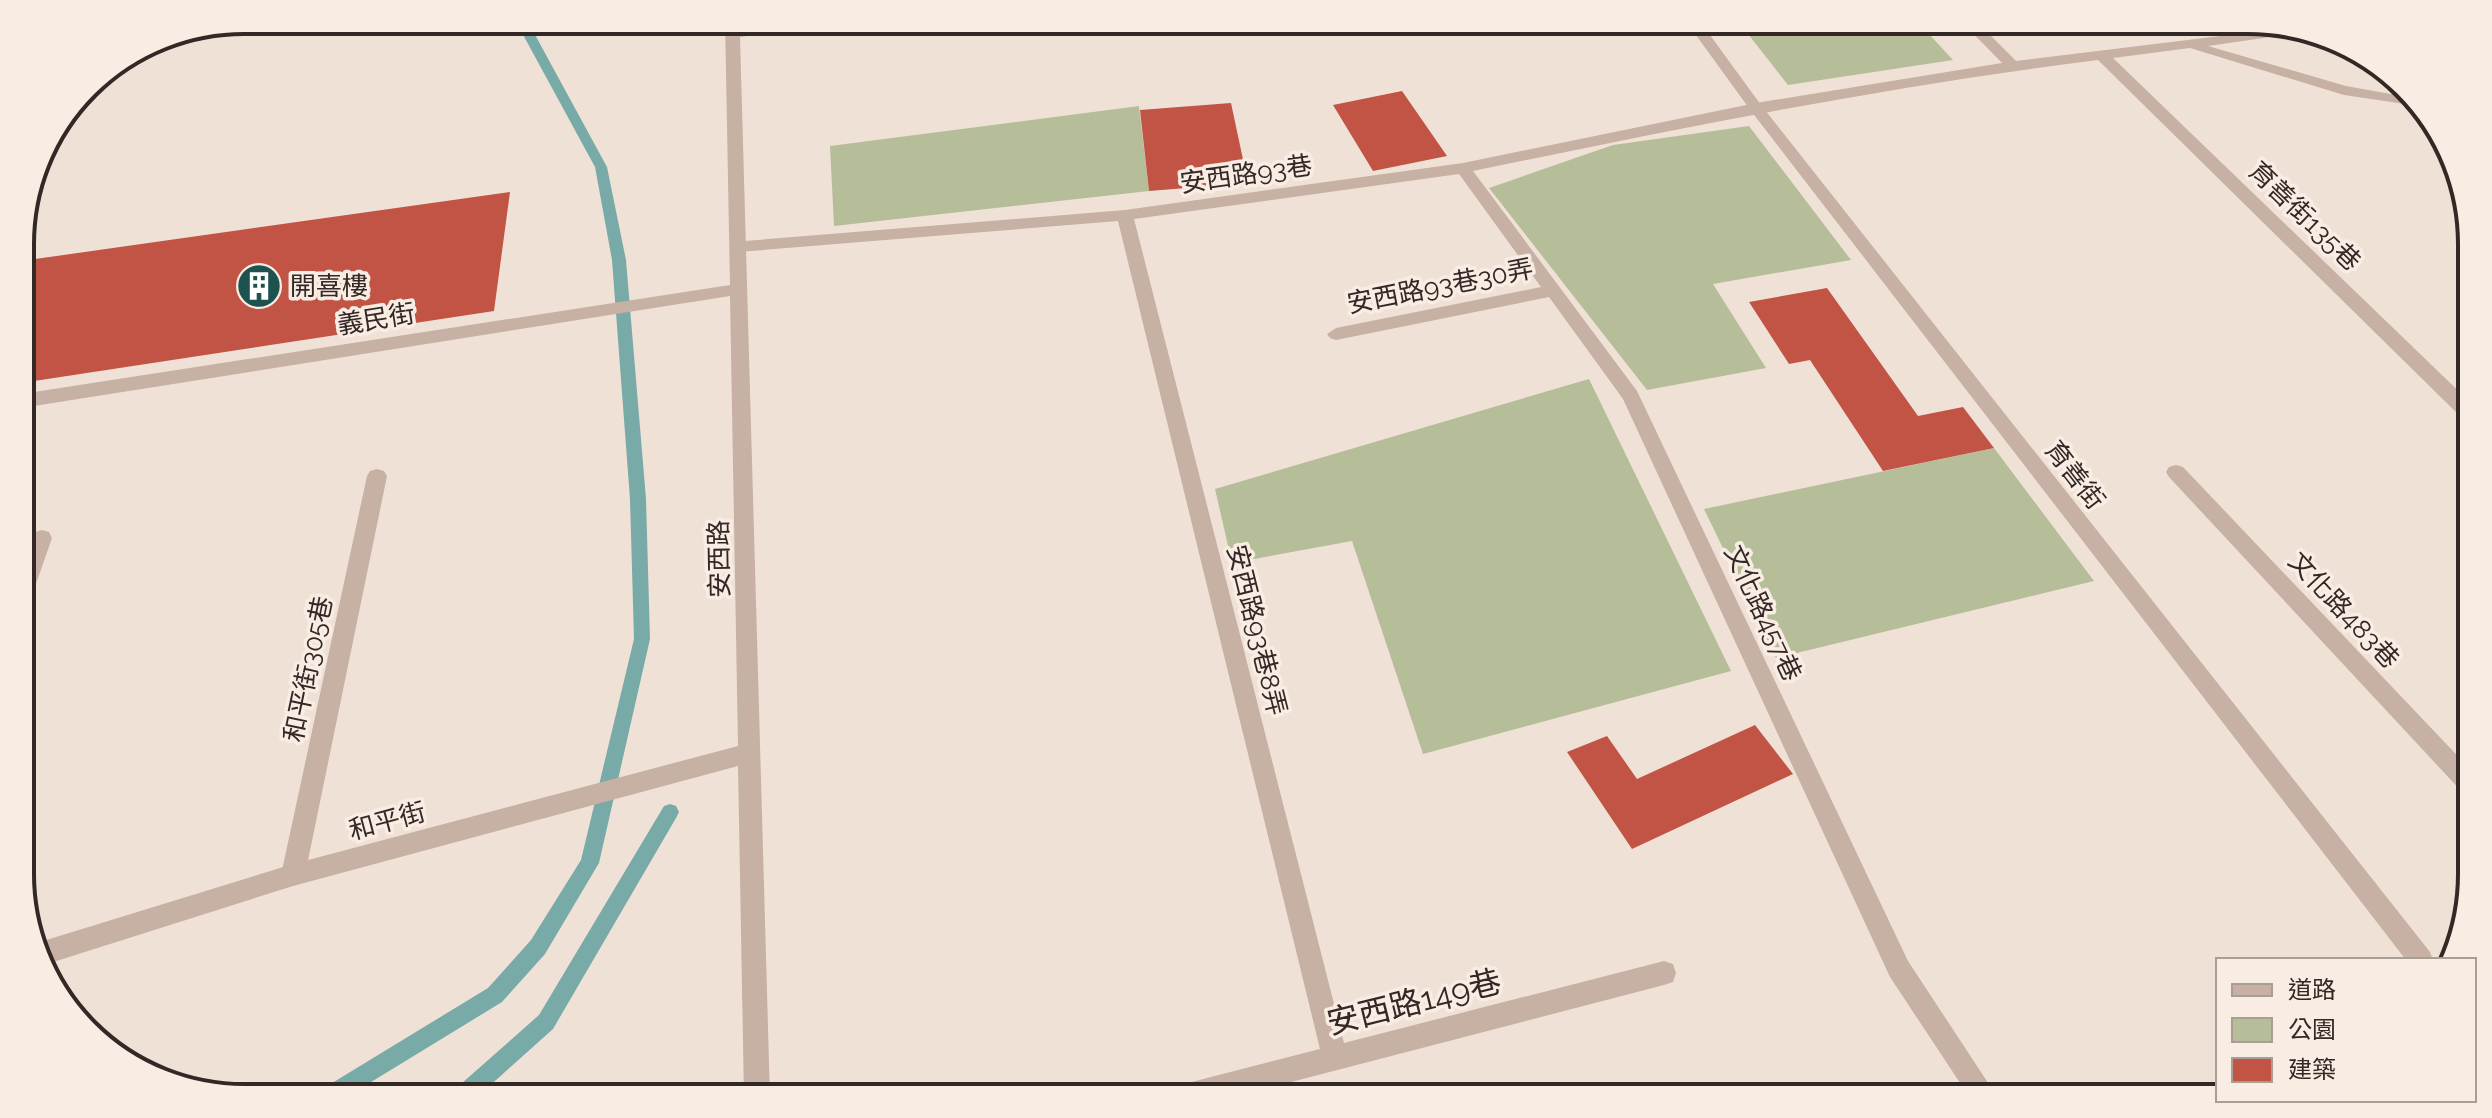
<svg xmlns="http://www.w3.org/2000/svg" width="2492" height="1118" font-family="Raleway,'Noto Sans TC',sans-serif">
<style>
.green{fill:#b5be98}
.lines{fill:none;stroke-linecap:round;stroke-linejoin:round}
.stream{fill:#78aba7;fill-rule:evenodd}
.building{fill:#c15444}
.lane{fill:#c7b0a4;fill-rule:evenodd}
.street{fill:#c7b0a4;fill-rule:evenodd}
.labels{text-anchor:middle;stroke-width:7;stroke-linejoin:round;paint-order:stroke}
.street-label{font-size:26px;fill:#332825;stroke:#f8ece3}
.poi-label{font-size:26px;fill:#332825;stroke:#f8ece3;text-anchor:start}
.near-street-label{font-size:32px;fill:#332825;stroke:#f8ece3}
.rim{fill:none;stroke:#332825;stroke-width:4}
</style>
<rect width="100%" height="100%" fill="#f0e1d7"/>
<!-- green -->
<path class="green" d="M1737 20H1916L1953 60 1788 85Z
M1139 106 1149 191 834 226 830 146Z
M1749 126 1851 260 1713 284 1766 368 1647 390 1489 188 1613 145Z
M1589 379 1731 671 1423 754 1352 541 1232 563 1215 489Z
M1994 448 2094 581 1776 658 1704 509Z"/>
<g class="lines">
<!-- stream -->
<path class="stream" d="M515 20H527L607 167 626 260 646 499 650 639 599 863 545 954 502 1002 345 1098H316L319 1091 488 988 531 940 581 860 634 639 630 499 612 260 595 167Z
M670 804 676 806 679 812 676 818 553 1029 476 1098H450L453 1091 539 1015 664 806Z"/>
</g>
<!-- building -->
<path class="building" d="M1402 91 1447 156 1373 171 1333 105Z
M1231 103 1248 183 1149 191 1140 110Z
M510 192 494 311 21 383V261Z
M1827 288 1918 416 1963 407 1994 448 1883 471 1810 360 1789 364 1749 302Z
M1755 725 1793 774 1632 849 1567 752 1607 736 1637 779Z"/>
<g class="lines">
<!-- lane -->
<path class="lane" d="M1960 20H1975L2016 61 2286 28 2306 32 2208 46 2346 86 2413 98 2425 107 2344 95 2190 48 2113 58 2471 403V422L2464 420 2098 60C1888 86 1681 128 1473 171L1637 391 1908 961 1998 1098H1970L1890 977 1623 399 1549 297 1336 340 1330 338 1327 334 1336 328 1541 287 1459 174 1134 219 1344 1043 1664 961 1673 964 1676 973 1673 982 1664 985 1230 1098H1167L1171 1089 1180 1085 1320 1049 1118 221 738 252 732 250 730 246 732 242 1125 210 1463 163 1756 103 2002 63Z
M2176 465 2183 467 2472 771V797L2464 794 2169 477 2166 472 2169 467Z
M377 469 384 471 387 476 305 875 301 883 293 886 285 883 281 875 367 476 370 471Z"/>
<!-- street -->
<path class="street" d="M725 20H739V28L804 20H846L839 24 740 37 770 1098H744L738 766 293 886 47 964 38 943 43 941 293 864 738 746 730 296 21 408V394L730 285Z
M1685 20H1699L1761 105 2430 952 2433 960H2406L1751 111Z
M42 530 49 532 52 538 31 598 28 604 21 606V569L35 532Z"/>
</g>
<!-- icons -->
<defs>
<g id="building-disc" transform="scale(2.3)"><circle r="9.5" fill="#1d524f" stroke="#f8ece3"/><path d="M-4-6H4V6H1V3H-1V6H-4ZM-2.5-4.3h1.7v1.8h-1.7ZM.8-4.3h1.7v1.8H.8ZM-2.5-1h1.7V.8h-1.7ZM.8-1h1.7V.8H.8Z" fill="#fff"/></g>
</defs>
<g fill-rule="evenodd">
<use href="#building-disc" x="259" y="286"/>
</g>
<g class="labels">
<!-- street labels -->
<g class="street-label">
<text transform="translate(1246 174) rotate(-8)" y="9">安西路93巷</text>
<text transform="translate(2305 216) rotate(44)" y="9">育善街135巷</text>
<text transform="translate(1440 286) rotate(-11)" y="9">安西路93巷30弄</text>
<text transform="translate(376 319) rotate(-9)" y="9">義民街</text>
<text transform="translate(2075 475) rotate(52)" y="9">育善街</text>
<text transform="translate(719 559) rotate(-91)" y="9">安西路</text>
<text transform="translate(2344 610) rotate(47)" y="9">文化路483巷</text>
<text transform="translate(1763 613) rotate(65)" y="9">文化路457巷</text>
<text transform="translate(1257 630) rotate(76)" y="9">安西路93巷8弄</text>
<text transform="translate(308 669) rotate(-78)" y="9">和平街305巷</text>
<text transform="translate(387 821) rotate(-15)" y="9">和平街</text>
</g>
<!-- poi labels -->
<g class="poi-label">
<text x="290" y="295">開喜樓</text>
</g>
<!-- near-street labels -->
<g class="near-street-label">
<text transform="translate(1414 1002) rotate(-14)" y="11">安西路149巷</text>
</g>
</g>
<!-- crop -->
<path d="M0 0H2492V1118H0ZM244 34H2248A210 210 0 0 1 2458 244V874A210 210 0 0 1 2248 1084H244A210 210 0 0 1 34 874V244A210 210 0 0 1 244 34Z" fill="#f8ece3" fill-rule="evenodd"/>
<path class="rim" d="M244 34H2248A210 210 0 0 1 2458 244V874A210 210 0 0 1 2248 1084H244A210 210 0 0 1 34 874V244A210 210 0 0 1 244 34Z"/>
<!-- legend -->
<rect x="2216" y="958" width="260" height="144" fill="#f8ece3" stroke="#a99e97" stroke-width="2"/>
<rect x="2232" y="984" width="40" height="12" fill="#c7b0a4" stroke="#a99e97" stroke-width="2"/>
<text x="2288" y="998" font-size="24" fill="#332825">道路</text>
<rect x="2232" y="1018" width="40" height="24" fill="#b5be98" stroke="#a99e97" stroke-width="2"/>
<text x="2288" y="1038" font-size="24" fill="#332825">公園</text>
<rect x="2232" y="1058" width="40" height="24" fill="#c15444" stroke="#a99e97" stroke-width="2"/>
<text x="2288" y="1078" font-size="24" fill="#332825">建築</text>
</svg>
